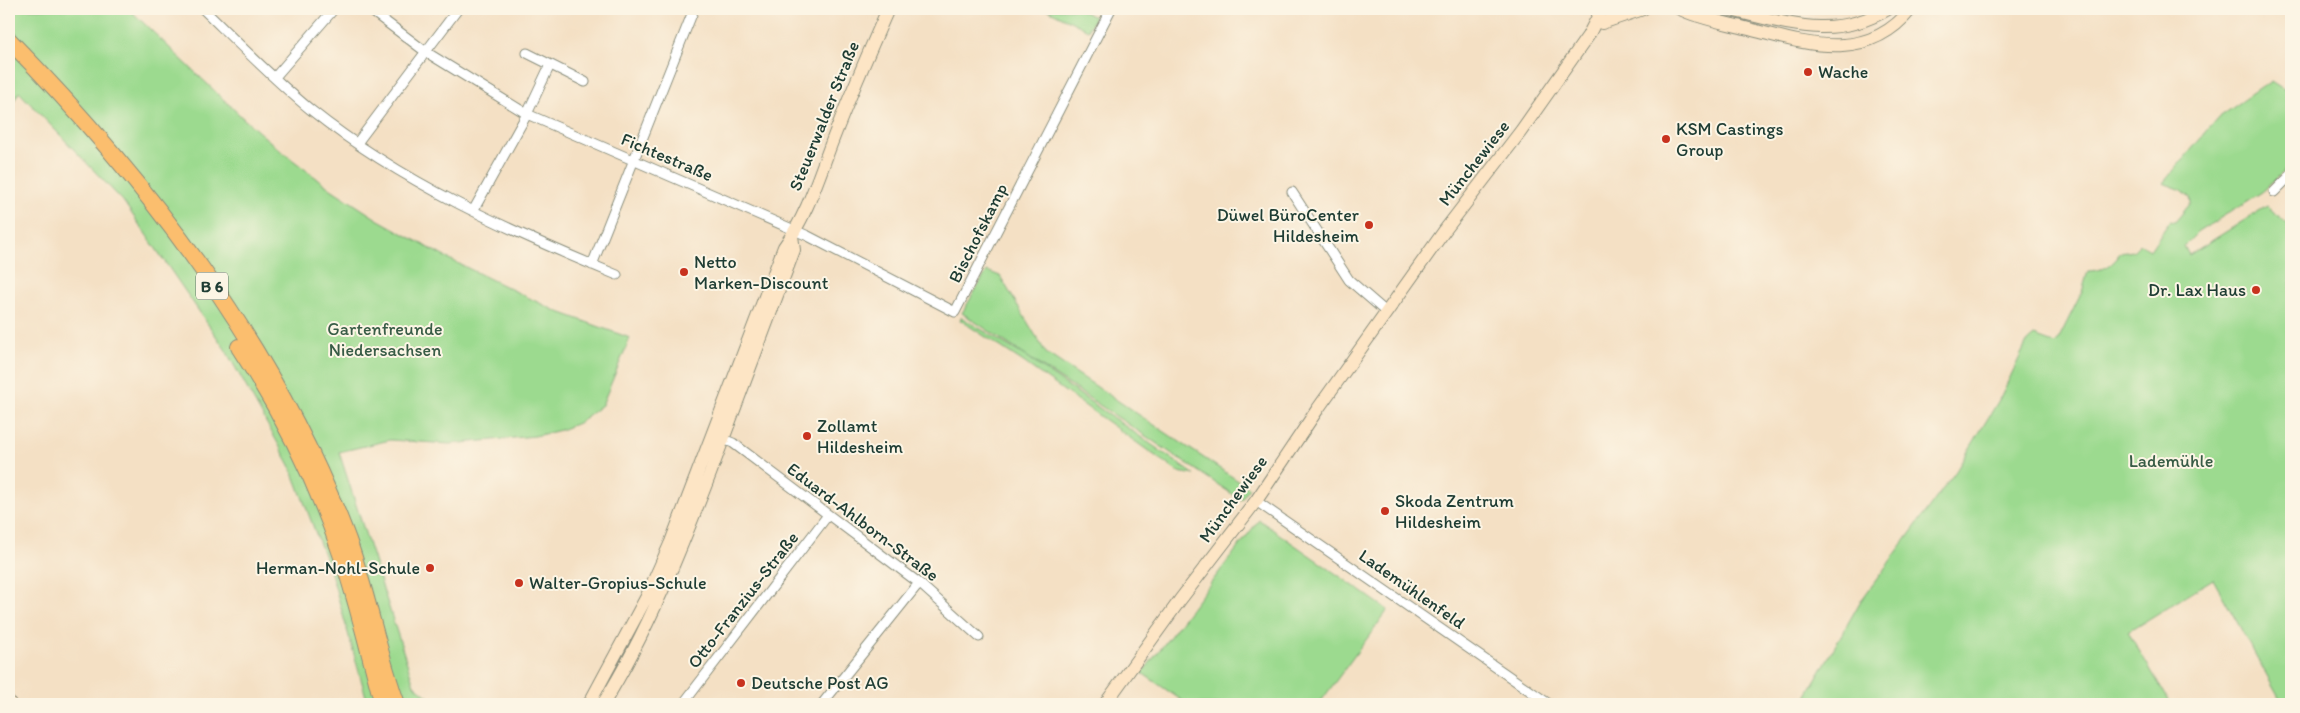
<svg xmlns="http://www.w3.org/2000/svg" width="2300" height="713" font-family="Itim,sans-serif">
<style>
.green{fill:#9cda8f;stroke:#5e8c62}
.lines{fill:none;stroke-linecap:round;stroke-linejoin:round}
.street-casing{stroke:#8a8e7c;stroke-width:11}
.secondary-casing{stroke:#8a8e7c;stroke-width:14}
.highway-casing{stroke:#8a8e7c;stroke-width:18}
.street{stroke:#fff;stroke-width:9}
.secondary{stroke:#fde5c5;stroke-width:12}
.highway{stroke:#fbbe6e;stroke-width:16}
.poi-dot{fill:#c8321e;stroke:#fcf5e5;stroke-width:2}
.labels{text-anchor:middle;stroke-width:4;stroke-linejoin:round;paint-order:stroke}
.shield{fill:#fcf5e5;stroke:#617469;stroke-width:1}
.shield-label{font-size:16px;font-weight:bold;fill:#1f3d34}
.poi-label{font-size:18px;fill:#1f3d34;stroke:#fcf5e5;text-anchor:start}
.street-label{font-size:18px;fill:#1f3d34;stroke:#fcf5e5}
.park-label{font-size:18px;fill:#385c46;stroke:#fcf5e5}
</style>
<rect width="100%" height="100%" fill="#fcf5e5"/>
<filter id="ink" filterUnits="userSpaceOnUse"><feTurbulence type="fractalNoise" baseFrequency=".02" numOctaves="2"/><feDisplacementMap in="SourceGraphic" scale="10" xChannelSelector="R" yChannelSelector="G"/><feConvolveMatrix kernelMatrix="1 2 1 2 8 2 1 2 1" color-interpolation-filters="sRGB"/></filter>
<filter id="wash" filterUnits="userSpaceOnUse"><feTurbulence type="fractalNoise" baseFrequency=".0096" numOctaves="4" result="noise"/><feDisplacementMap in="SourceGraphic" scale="20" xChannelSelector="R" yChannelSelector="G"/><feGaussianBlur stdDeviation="1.12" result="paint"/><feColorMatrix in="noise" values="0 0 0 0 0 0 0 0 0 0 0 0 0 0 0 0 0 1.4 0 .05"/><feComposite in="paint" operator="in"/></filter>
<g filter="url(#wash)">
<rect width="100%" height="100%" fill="#f4e0c4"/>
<!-- green -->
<path class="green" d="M9 9H129L245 120 281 151 331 189 377 219 445 257 556 311 630 338 602 405 578 423 561 430 535 436 450 444 390 440 339 452 414 685 437 704H368L332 576 290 465 225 349 123 201 19 92 9 110Z
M1046 9H1078L1095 17 1088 30Z
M2271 81 2285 90 2291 86V165L2262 192 2198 232 2184 246 2189 255 2267 206 2291 227V704H2283L2213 579 2128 632 2171 704H1802L1860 602 1956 471 1999 400 2027 342 2034 336 2056 344 2082 292 2088 271C2103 271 2112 265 2120 253L2133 251 2140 244 2150 250 2170 221 2175 222 2191 203 2190 197 2182 190 2163 183 2218 118Z
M987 271 1000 276 1046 353 1249 488 1241 500 962 313Z
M961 317 1025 356 1195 475 1178 472 1022 361 960 320Z
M1259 520 1388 610 1319 704H1187L1142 673Z"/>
</g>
<g filter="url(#ink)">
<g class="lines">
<!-- street casing -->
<g class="street-casing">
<path id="street" d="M203 9C238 43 273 79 311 110 402 183 510 231 617 275
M369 9 426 52 527 114 808 236 955 312 1111 9
M527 53 585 82
M275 77 334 9
M357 143 458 9
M1292 192 1349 280 1386 312
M2274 192 2291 175
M473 211 527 114 550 65
M592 265 694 9
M723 439 733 443 919 583 979 637
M1256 501 1549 704
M683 704 828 515
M822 704 919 583"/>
</g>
<!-- secondary casing -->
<g class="secondary-casing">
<path id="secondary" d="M1680 9C1701 19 1727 23 1749 29 1807 44 1867 64 1911 9
M1726 9C1785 22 1832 42 1888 9
M1602 23 1643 9
M9 702 10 704
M589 704 646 598 671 542 784 247C807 216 819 175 833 139 850 95 869 52 888 9
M603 704C648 632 679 553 710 474 738 400 766 325 794 250L792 236
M1105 704 1180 600 1256 501 1317 410 1445 230 1521 131 1588 36 1602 9"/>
</g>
<!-- highway casing -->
<g class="highway-casing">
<path id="highway" d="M9 40C148 182 273 345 345 532 367 588 376 648 397 704
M239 347C281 411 317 482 341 554 358 603 369 654 383 704"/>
</g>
<!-- street -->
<use href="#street" class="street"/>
<!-- secondary -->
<use href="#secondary" class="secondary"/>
<!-- highway -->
<use href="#highway" class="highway"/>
</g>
</g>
<!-- markers -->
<g class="poi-dot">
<circle cx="1808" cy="72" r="5"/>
<circle cx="1666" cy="139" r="5"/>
<circle cx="1369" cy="225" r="5"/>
<circle cx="684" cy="272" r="5"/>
<circle cx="2256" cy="290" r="5"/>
<circle cx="807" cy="436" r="5"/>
<circle cx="1385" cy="511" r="5"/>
<circle cx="430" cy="568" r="5"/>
<circle cx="519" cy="583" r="5"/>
<circle cx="741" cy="683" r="5"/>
</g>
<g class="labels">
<!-- shield labels -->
<rect class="shield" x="196" y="272.5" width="32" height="27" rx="4"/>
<g class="shield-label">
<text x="212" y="292">B 6</text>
</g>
<!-- poi labels -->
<g class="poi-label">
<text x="1818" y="78">Wache</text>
<text x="1676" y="135">KSM Castings<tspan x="1676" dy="21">Group</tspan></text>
<text x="1359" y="221" text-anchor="end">Düwel BüroCenter<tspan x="1359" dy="21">Hildesheim</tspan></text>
<text x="694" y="268">Netto<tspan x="694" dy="21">Marken-Discount</tspan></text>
<text x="2246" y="296" text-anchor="end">Dr. Lax Haus</text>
<text x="817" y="432">Zollamt<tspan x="817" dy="21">Hildesheim</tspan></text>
<text x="1395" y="507">Skoda Zentrum<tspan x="1395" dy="21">Hildesheim</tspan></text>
<text x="420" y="574" text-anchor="end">Herman-Nohl-Schule</text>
<text x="529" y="589">Walter-Gropius-Schule</text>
<text x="751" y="689">Deutsche Post AG</text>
</g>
<!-- street labels -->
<g class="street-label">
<text transform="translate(824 116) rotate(-68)" y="6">Steuerwalder Straße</text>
<text transform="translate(667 157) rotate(23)" y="6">Fichtestraße</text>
<text transform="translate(1474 163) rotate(-52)" y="6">Münchewiese</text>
<text transform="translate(978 233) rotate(-63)" y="6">Bischofskamp</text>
<text transform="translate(1233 499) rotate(-54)" y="6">Münchewiese</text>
<text transform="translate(863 522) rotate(37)" y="6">Eduard-Ahlborn-Straße</text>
<text transform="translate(1412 589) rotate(35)" y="6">Lademühlenfeld</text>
<text transform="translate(743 600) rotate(-52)" y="6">Otto-Franzius-Straße</text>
</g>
<!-- park labels -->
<g class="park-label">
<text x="385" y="335">Gartenfreunde<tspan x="385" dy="21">Niedersachsen</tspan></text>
<text x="2171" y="467">Lademühle</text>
</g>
</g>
<!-- margin -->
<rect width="2300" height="713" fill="none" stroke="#fcf5e5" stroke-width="30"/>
</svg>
